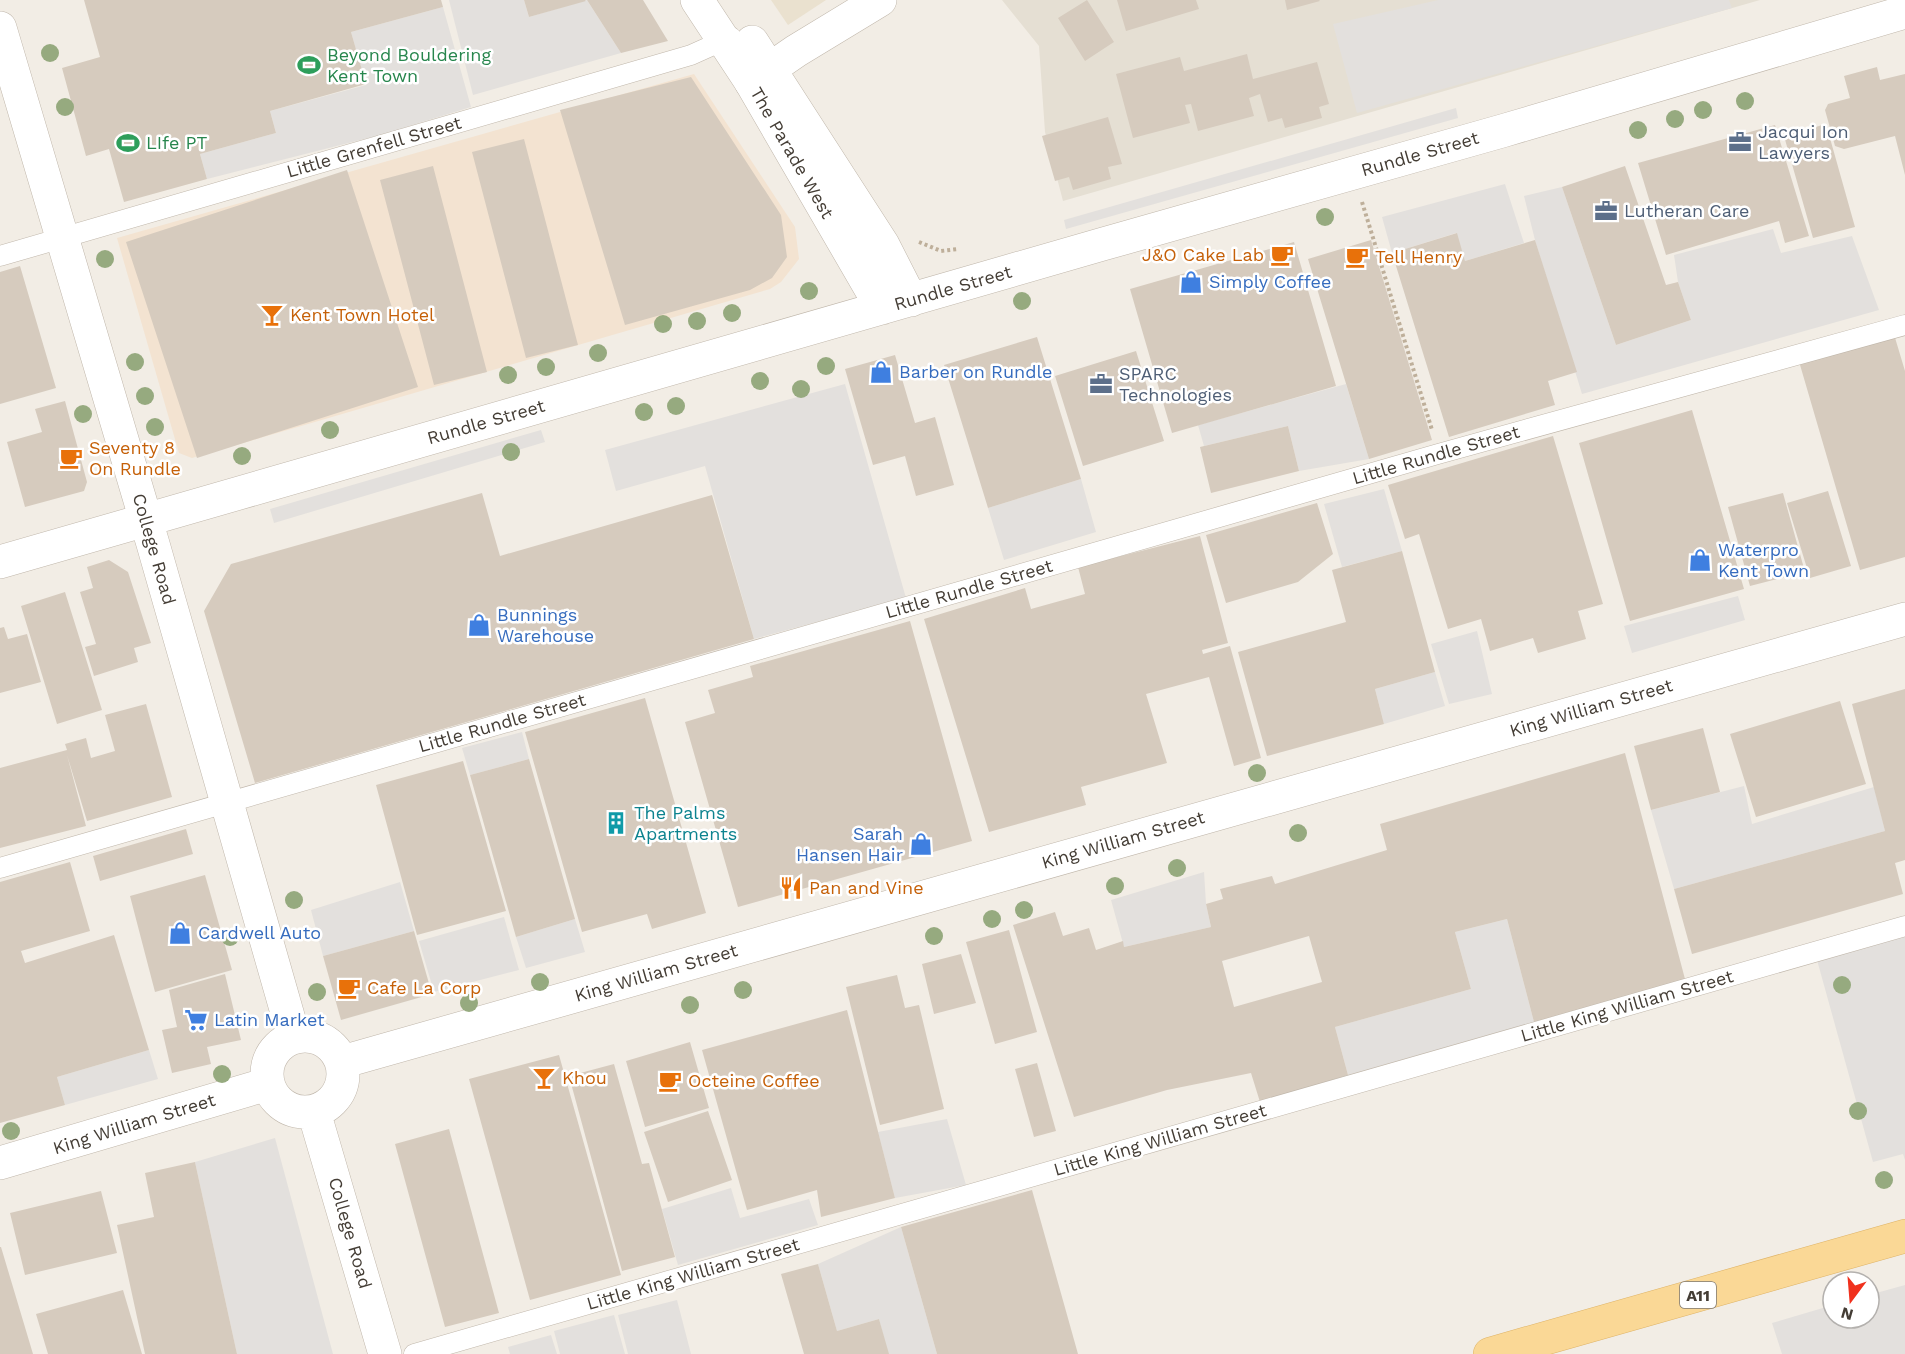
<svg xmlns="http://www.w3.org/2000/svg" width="1905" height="1354" font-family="'Work Sans',sans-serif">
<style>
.residential{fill:#e5dfd3}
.commercial{fill:#f3e3d1}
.education{fill:#eae1cf}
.parking{fill:#e3e0dd}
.building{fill:#d6cbbe;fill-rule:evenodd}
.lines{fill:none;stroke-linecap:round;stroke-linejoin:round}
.service-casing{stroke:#c0b7ab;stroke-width:21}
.minor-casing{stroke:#c0b7ab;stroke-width:34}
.tertiary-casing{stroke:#c0b7ab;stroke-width:34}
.primary-casing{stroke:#deb367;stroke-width:34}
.path{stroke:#beaf9a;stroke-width:4;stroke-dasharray:3 3;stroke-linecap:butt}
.service{stroke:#fff;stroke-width:20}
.minor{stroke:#fff;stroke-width:33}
.tertiary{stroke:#fff;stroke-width:33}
.primary{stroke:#fad896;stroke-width:33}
.tree{fill:#96aa7f}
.labels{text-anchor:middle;stroke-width:5;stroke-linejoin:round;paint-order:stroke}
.shield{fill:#fff;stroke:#7c7772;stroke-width:1.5}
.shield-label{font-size:16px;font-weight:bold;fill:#443d35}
.leisure-label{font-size:18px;fill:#27864d;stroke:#fff;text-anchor:start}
.service-label{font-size:18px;fill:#4e5e75;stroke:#fff;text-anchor:start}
.street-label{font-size:18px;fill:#443d35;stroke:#fff}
.food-label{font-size:18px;fill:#c56008;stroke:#fff;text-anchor:start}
.shop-label{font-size:18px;fill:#366cbe;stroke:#fff;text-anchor:start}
.culture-label{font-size:18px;fill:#0d838f;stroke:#fff;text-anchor:start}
</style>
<rect width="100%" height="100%" fill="#f2ede5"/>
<!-- residential -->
<path class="residential" d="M1002 0H1760L1063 201 1045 132 1039 46Z"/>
<!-- commercial -->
<path class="commercial" d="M694 74 795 227 799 259 781 282 770 289 192 458 179 453 117 238Z"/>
<!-- education -->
<path class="education" d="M771 0H826L788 25Z"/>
<!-- parking -->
<path class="parking" d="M449 0H524L529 17 587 0 621 53 473 95Z
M1438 0H1729L1732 8 1357 113 1333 24Z
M443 7 471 107 380 135 207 179 200 154 276 133 270 111 366 85 351 32Z
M1456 108 1458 118 1066 229 1064 220Z
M1505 184 1524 243 1465 261 1456 233 1392 253 1382 217Z
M1562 187 1616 345 1691 320 1678 282 1674 255 1773 229 1781 253 1852 236 1879 310 1582 394 1535 240 1524 196Z
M845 384 906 598 754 639 705 466 616 491 605 450Z
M1346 384 1369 459 1299 471 1288 426 1204 446 1198 425Z
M541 430 545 442 274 523 270 509Z
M1081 479 1096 532 1004 560 988 508Z
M1384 489 1402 551 1342 567 1324 504Z
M1738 596 1745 620 1632 653 1624 626Z
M1477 631 1492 694 1449 704 1431 644Z
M1435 672 1445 706 1384 724 1375 689Z
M522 732 529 759 470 775 462 748Z
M1744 786 1752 824 1874 787 1885 831 1674 889 1651 810Z
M1204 872 1206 904 1211 927 1124 947 1111 900Z
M400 882 414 931 323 956 311 910Z
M504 917 519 970 434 992 419 941Z
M575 919 585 952 526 968 516 937Z
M1507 919 1534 1022 1348 1075 1335 1027 1471 989 1455 932Z
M1905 934V1160L1903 1154 1873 1162 1817 960Z
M149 1050 158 1079 65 1105 57 1077Z
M947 1119 966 1185 895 1198 878 1132Z
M275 1138 333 1354H237L195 1162Z
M731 1188 740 1218 809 1199 818 1225 678 1265 662 1209Z
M901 1227 937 1354H888L879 1319 837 1331 818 1264Z
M1905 1285V1354H1782L1772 1323 1833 1305V1318H1869V1295Z
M677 1300 691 1354H628L618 1315Z
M614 1315 625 1354H560L554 1331Z
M551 1335 557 1354H510L508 1347Z"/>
<!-- building -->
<path class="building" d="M84 0H441L443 7 351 32 366 84 270 111 276 133 200 154 207 179 124 202 109 149 86 156 62 68 100 57Z
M524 0H585L586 1 529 17Z
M587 0H643L668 41 621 53Z
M1087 0 1114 42 1085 61 1058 18Z
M1117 0H1196L1199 9 1126 31Z
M1285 0H1319L1320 1 1287 10Z
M1247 54 1253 79 1317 62 1329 104 1319 107 1322 118 1285 128 1282 118 1268 122 1260 94 1249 98 1254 116 1198 131 1191 104 1185 105 1190 123 1133 138 1116 74 1180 57 1184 71Z
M1877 67 1880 80 1905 74V175L1895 136 1844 149 1835 146 1825 110 1828 104 1850 98 1844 76Z
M691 77 781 215 787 257 772 278 750 290 625 325 560 110Z
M1108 117 1122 164 1108 167 1111 179 1073 190 1069 177 1055 181 1042 136Z
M1826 124 1855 227 1813 238 1784 136Z
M1775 125 1809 236 1785 243 1779 221 1666 255 1638 163Z
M524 139 578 345 526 358 472 152Z
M433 166 487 372 434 385 380 180Z
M1625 166 1666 285 1678 282 1691 320 1616 345 1562 187Z
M347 170 418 387 197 458 126 242Z
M1457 233 1465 261 1535 240 1577 372 1548 381 1555 405 1449 437 1392 253Z
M1371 240 1432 440 1369 459 1308 259Z
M1294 242 1336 386 1172 433 1130 289Z
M20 266 56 388 0 404V272Z
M1893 331 1905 371V557L1860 570 1798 358Z
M1037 337 1081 479 988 508 944 365Z
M1136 351 1164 441 1083 466 1055 376Z
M895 355 915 423 935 417 954 485 916 496 905 456 873 465 845 369Z
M65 401 87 482 84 491 25 507 7 442 42 432 35 409Z
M1692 410 1744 589 1630 621 1579 443Z
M1288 426 1299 471 1211 493 1200 447Z
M1553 436 1603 604 1578 611 1586 639 1538 653 1533 638 1490 651 1481 619 1448 629 1419 534 1405 539 1388 485Z
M1828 491 1851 566 1810 578 1787 503Z
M482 493 500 556 712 495 754 639 255 783 204 611 231 564Z
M1783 493 1805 572 1750 586 1728 507Z
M1317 503 1333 554 1298 582 1226 603 1206 535Z
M1200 536 1228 643 1202 650 1203 654 1230 646 1261 758 1234 766 1209 677 1146 694 1167 763 1081 787 1086 805 989 832 924 619 1025 588 1031 609 1085 594 1078 567Z
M1402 551 1435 672 1375 689 1384 724 1267 756 1238 652 1346 622 1332 570Z
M109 560 128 572 151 643 134 648 138 662 94 676 85 647 96 644 80 592 93 588 87 567Z
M65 592 102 710 57 724 21 606Z
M910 621 972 841 738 907 685 722 715 713 708 690 753 677 750 666Z
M4 627 8 639 27 634 41 682 0 693V628Z
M1905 689V860L1895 863 1903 894 1692 954 1674 889 1885 831 1852 704Z
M645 698 706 913 652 929 647 914 582 932 525 732Z
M1840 701 1866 784 1756 817 1730 734Z
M146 704 172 797 87 821 67 755 86 826 0 848V768L67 750 65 744 86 738 91 758 115 751 105 715Z
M1703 728 1720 792 1651 810 1634 746Z
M1625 753 1685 979 1534 1022 1507 919 1455 932 1471 989 1335 1027 1348 1075 1260 1102 1251 1073 1167 1090 1074 1117 1013 925 1055 912 1063 936 1089 928 1096 950 1123 941 1124 947 1211 927 1206 904 1223 899 1220 889 1272 876 1275 884 1387 850 1380 824ZM1309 936 1322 982 1234 1007 1222 961Z
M529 759 575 919 516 937 470 775Z
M463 761 506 911 417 935 376 785Z
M186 829 193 854 100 881 93 856Z
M70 862 90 931 21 951 25 963 114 935 149 1050 57 1077 65 1105 0 1123V882Z
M205 875 232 970 155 992 130 896Z
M1009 930 1037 1032 995 1044 966 942Z
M414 931 432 994 341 1020 323 956Z
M961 954 976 1003 934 1014 922 964Z
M225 974 241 1040 207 1047 211 1064 172 1073 162 1030 177 1027 169 990Z
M897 975 905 1008 919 1005 944 1109 880 1125 846 987Z
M847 1010 895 1198 821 1217 817 1190 747 1210 702 1050Z
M690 1042 709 1108 645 1127 626 1061Z
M559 1055 621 1275 530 1300 469 1079Z
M1037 1063 1056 1131 1034 1137 1015 1069Z
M614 1064 642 1164 649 1163 675 1257 622 1271 569 1076Z
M708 1111 732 1180 668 1202 644 1132Z
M449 1129 499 1313 445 1327 395 1144Z
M195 1162 237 1354H145L117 1225 154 1217 145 1173Z
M1032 1190 1078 1354H937L901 1227Z
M101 1191 117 1253 25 1275 10 1213Z
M0 1247H1L33 1354H0Z
M818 1264 837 1331 879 1319 889 1354H804L781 1274Z
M123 1290 142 1354H48L36 1314Z"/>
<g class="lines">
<!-- service casing -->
<g class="service-casing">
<path id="service" d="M0 256 691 55 731 37
M0 868 1438 454 1905 325
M414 1354 1905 926"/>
</g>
<!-- minor casing -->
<g class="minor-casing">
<path id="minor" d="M0 28 153 544 294 1037
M751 82 796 51 880 0
M267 1074a38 38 0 1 1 76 0a38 38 0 1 1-76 0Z
M342 1062 1905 619
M314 1112 385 1354
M0 1163 268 1084"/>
</g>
<!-- tertiary casing -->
<g class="tertiary-casing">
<path id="tertiary" d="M697 0 751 82 882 308
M752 42 883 245 911 300
M0 562 1103 244 1502 131 1905 12"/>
</g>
<!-- primary casing -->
<g class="primary-casing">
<path id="primary" d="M1490 1354 1905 1236"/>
</g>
<!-- path -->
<path class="path" d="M1362 202 1432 430
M919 242 941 251 958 249"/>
<!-- service -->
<use href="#service" class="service"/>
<!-- minor -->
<use href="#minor" class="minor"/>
<!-- tertiary -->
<use href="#tertiary" class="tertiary"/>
<!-- primary -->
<use href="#primary" class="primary"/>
</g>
<!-- trees -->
<g class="tree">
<circle cx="50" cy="53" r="9"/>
<circle cx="1745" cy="101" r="9"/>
<circle cx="65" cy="107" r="9"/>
<circle cx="1703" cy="110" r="9"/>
<circle cx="1675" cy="119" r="9"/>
<circle cx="1638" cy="130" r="9"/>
<circle cx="1325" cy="217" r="9"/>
<circle cx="105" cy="259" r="9"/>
<circle cx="809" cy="291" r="9"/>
<circle cx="1022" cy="301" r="9"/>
<circle cx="732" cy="313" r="9"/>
<circle cx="697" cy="321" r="9"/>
<circle cx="663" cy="324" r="9"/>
<circle cx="598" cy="353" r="9"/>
<circle cx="135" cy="362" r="9"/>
<circle cx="826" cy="366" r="9"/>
<circle cx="546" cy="367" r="9"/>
<circle cx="508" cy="375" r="9"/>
<circle cx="760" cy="381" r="9"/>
<circle cx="801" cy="389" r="9"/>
<circle cx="145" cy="396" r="9"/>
<circle cx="676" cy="406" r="9"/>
<circle cx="644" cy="412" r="9"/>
<circle cx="83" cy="414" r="9"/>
<circle cx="155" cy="427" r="9"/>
<circle cx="330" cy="430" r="9"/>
<circle cx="511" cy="452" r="9"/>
<circle cx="242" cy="456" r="9"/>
<circle cx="1257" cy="773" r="9"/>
<circle cx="1298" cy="833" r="9"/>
<circle cx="1177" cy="868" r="9"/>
<circle cx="1115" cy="886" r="9"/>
<circle cx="294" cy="900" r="9"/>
<circle cx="1024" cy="910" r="9"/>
<circle cx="992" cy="919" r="9"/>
<circle cx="934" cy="936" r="9"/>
<circle cx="230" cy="937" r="9"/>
<circle cx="540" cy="982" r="9"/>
<circle cx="1842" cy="985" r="9"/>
<circle cx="743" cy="990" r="9"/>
<circle cx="317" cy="992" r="9"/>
<circle cx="469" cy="1003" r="9"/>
<circle cx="690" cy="1005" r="9"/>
<circle cx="222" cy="1074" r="9"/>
<circle cx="1858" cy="1111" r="9"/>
<circle cx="11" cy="1131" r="9"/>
<circle cx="1884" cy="1180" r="9"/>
</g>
<!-- icons -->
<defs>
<g id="stadium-bare" transform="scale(1.8)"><path d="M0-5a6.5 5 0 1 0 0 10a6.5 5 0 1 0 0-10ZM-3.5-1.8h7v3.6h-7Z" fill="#2e9e5b" stroke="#fff" stroke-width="2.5" paint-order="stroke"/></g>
<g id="office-bare" transform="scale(1.8)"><path d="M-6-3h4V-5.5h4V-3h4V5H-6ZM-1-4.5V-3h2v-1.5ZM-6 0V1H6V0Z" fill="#5c6f8a" stroke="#fff" stroke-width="2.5" paint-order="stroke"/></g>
<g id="cafe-bare" transform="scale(1.8)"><path d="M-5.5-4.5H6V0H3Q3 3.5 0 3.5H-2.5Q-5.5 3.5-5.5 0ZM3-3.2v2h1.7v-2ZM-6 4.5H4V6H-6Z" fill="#e8710a" stroke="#fff" stroke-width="2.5" paint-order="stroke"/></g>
<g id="shop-bare" transform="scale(1.8)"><path d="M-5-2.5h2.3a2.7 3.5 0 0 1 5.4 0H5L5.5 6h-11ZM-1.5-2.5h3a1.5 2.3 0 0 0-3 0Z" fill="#3f7fe0" stroke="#fff" stroke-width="2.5" paint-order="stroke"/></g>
<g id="bar-bare" transform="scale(1.8)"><path d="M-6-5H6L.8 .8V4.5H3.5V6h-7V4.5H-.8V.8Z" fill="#e8710a" stroke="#fff" stroke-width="2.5" paint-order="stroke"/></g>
<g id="building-bare" transform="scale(1.8)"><path d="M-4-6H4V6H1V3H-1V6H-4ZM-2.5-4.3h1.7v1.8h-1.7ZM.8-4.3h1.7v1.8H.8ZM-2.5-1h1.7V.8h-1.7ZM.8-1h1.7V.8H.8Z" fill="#0f9aa8" stroke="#fff" stroke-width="2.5" paint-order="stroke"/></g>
<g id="restaurant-bare" transform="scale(1.8)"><path d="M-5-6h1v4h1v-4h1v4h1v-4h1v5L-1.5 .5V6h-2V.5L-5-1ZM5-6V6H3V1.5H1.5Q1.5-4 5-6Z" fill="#e8710a" stroke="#fff" stroke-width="2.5" paint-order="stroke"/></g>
<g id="supermarket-bare" transform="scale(1.8)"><path d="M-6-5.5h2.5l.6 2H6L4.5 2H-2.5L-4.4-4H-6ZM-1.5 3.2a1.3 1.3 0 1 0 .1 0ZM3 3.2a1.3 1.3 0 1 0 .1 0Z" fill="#3f7fe0" stroke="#fff" stroke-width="2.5" paint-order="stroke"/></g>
</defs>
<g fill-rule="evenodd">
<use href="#stadium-bare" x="309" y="65"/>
<use href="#office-bare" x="1740" y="142"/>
<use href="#stadium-bare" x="128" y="143"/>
<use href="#office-bare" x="1606" y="211"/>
<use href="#cafe-bare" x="1282" y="255"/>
<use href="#cafe-bare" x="1357" y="257"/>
<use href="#shop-bare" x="1191" y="282"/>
<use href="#bar-bare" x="272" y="315"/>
<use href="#shop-bare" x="881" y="372"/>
<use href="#office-bare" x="1101" y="384"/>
<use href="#cafe-bare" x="71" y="458"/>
<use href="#shop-bare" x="1700" y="560"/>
<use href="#shop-bare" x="479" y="625"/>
<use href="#building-bare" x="616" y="823"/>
<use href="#shop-bare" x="921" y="844"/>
<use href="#restaurant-bare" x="791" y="888"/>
<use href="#shop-bare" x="180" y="933"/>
<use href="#cafe-bare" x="349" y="988"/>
<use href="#supermarket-bare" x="196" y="1020"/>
<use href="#bar-bare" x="544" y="1078"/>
<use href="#cafe-bare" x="670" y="1081"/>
</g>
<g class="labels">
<!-- shield labels -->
<rect class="shield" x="1680" y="1282" width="36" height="26" rx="4.5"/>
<g class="shield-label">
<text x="1698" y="1301">A11</text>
</g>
<!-- leisure labels -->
<g class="leisure-label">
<text x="327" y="61">Beyond Bouldering<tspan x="327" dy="21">Kent Town</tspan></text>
<text x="146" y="149">LIfe PT</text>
</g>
<!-- service labels -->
<g class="service-label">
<text x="1758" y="138">Jacqui Ion<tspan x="1758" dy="21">Lawyers</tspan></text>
<text x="1624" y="217">Lutheran Care</text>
<text x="1119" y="380">SPARC<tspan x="1119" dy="21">Technologies</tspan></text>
</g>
<!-- street labels -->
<g class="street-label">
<text transform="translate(374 147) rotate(-16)" y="6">Little Grenfell Street</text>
<text transform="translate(792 153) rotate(60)" y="6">The Parade West</text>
<text transform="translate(1420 154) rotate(-16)" y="6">Rundle Street</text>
<text transform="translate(953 288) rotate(-16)" y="6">Rundle Street</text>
<text transform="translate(486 422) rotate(-16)" y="6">Rundle Street</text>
<text transform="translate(1436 455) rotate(-16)" y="6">Little Rundle Street</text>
<text transform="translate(154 549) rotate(74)" y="6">College Road</text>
<text transform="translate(969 589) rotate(-16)" y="6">Little Rundle Street</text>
<text transform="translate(1591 708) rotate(-16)" y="6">King William Street</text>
<text transform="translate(502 723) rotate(-16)" y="6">Little Rundle Street</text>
<text transform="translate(1123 840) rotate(-16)" y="6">King William Street</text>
<text transform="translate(656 973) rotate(-16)" y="6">King William Street</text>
<text transform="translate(1627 1006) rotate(-16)" y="6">Little King William Street</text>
<text transform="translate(134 1124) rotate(-17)" y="6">King William Street</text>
<text transform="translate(1160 1140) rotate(-16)" y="6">Little King William Street</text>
<text transform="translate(350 1233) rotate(74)" y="6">College Road</text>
<text transform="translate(693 1274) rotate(-16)" y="6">Little King William Street</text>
</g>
<!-- food labels -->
<g class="food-label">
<text x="1264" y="261" text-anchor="end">J&amp;O Cake Lab</text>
<text x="1375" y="263">Tell Henry</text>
<text x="290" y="321">Kent Town Hotel</text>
<text x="89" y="454">Seventy 8<tspan x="89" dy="21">On Rundle</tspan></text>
<text x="809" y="894">Pan and Vine</text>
<text x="367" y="994">Cafe La Corp</text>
<text x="562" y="1084">Khou</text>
<text x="688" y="1087">Octeine Coffee</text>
</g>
<!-- shop labels -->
<g class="shop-label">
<text x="1209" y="288">Simply Coffee</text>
<text x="899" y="378">Barber on Rundle</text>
<text x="1718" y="556">Waterpro<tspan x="1718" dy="21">Kent Town</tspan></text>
<text x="497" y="621">Bunnings<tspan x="497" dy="21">Warehouse</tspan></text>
<text x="903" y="840" text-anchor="end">Sarah<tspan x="903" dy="21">Hansen Hair</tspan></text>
<text x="198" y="939">Cardwell Auto</text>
<text x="214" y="1026">Latin Market</text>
</g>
<!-- culture labels -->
<g class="culture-label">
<text x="634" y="819">The Palms<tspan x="634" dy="21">Apartments</tspan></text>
</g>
</g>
<!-- north arrow -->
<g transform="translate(1851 1300) rotate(196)"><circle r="28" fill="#ffffff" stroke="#b4b1ae" stroke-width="1.5"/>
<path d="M0-4.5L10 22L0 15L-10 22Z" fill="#f0311d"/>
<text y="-9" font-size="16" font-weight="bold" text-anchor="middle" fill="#443d35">N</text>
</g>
</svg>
